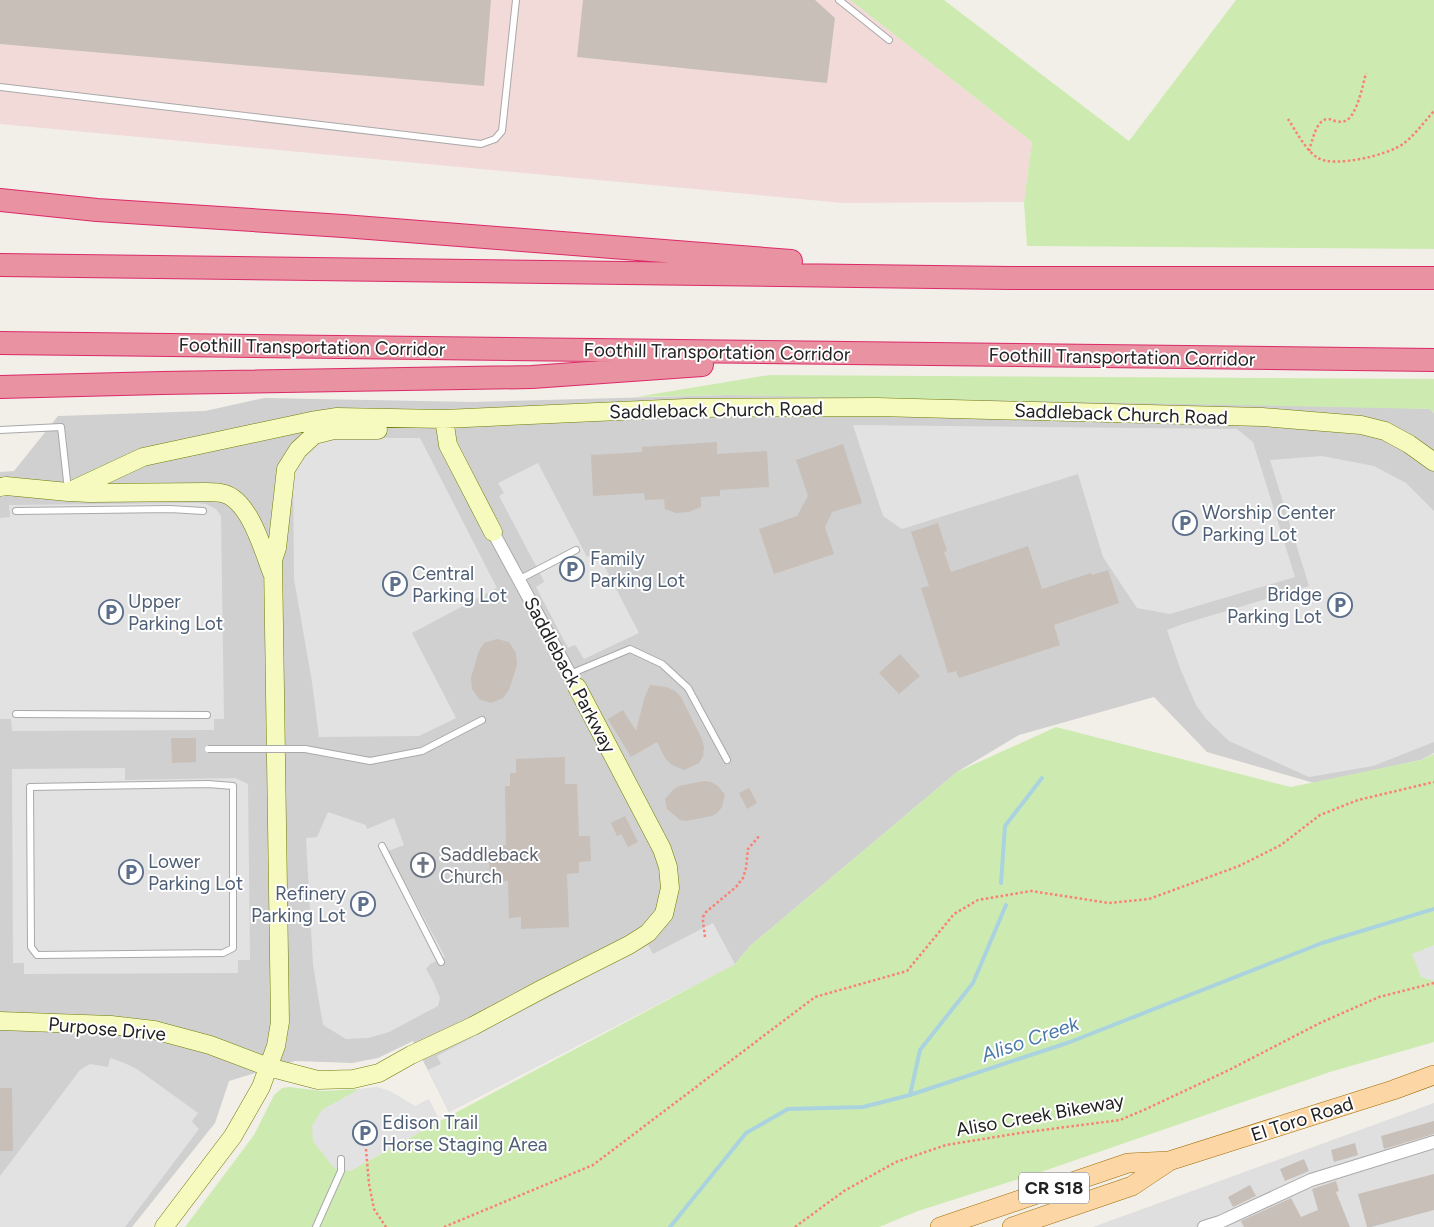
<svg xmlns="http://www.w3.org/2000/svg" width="1434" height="1227" viewBox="0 0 1434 1227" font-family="Figtree,sans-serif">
<rect width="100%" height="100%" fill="#f2efe9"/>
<path fill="#e0dfdf" d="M1434,1103V1227H1093Z"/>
<path fill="#f2dad9" d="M0,0H850L1032,142L1024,202L843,203L0,124Z"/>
<path fill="#d0d0d0" d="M728,395L1302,404L1430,409L1434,413V753L1421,760L1314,783L1207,752L1154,697L1019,735L957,772L750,946L735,964L449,1112L413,1041L378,1058L352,1063L295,1061L229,1081L215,1123L132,1227H0V472L14,471L58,416L205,411L264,398L473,402Z"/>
<path fill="#cdebb0" d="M850,0H944L1129,141L1236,0H1434V249L1027,246L1024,202L1032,142Z
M769,375L1434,379V413L1430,409L728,395L636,397Z
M1056,727L1291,787L1421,760L1434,754V1042L1330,1072L1044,1171L918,1211L879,1227H185L254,1135L274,1095L282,1088L289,1087L322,1091L360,1089L322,1110L350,1171L440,1121L735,964L750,946L957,772Z"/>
<path fill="#e2e2e2" d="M853,425L1237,429L1253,442L1295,577L1170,614L1137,608L1103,557L1078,474L902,529L883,516Z
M332,438H420L497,588L412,633L456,718L419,736L319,737L312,682L294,579L293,476L298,460L306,450L320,442Z
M1322,456L1374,466L1406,483L1434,511V742L1373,766L1309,777L1229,741L1207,720L1196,705L1180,668L1167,630L1183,624L1309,586L1270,460Z
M538,463L587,557L597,552L639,633L584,659L576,646L574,645L568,648L536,587L544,582V581L499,496L504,493L498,483Z
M196,503L206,504L216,509L221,516L224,719H214V730L12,731L11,719H0V518L10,517L9,505Z
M125,768V780L235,778L248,784L250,960H238V973L24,974V963H13L12,769Z
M328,812L366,825L367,829L394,818L404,845L388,851L445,957L430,964L426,969L433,981L440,998L438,1006L389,1032L368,1038L346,1039L323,1025L313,965L306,838L317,837Z
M713,923L735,964L449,1112L428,1070L441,1064L437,1056L648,945L653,954Z
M1434,945V981L1421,977L1412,954Z
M110,1058L122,1062L137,1069L198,1113L192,1121L193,1123L199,1129L125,1227H0V1176L80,1070L90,1064L108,1067Z
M377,1087L390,1091L415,1106L429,1099L440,1121L350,1171L334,1168L313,1141L312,1126L322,1110L360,1089Z"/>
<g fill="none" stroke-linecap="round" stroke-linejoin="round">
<path stroke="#aad3df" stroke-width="4" d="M1001,883L1005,826L1042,778
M910,1095L920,1050L973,983L1006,905
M670,1227L746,1133L788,1109L863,1107L910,1095L1070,1042L1322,943L1434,909"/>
</g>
<path fill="#c7bfb8" d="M0,0H491L484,86L0,44Z
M583,0H815L835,18L827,83L577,57Z
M717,442V454L767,451L769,487L720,490V496L701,497V507L689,512L676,513L665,509L664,499L645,500L644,493L593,496L591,455L642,452V447Z
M843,444L862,503L832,512L825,527L834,554L774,574L759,529L797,516L808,496L796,460Z
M938,523L947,551L944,552L951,572L1028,546L1042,589L1091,573L1092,575L1108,570L1119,603L1054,625L1060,645L959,678L956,671L948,673L921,588L929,586L911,532Z
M497,639L509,642L516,653L517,665L509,690L503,698L491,703L479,699L472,689L471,677L479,651L484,643Z
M900,654L920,676L899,694L879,673Z
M650,685L666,687L675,691L681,697L702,739L704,747L703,756L699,763L684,770L672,765L665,758L657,742L631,757L608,719L623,710L636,731L644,699Z
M171,738H196V762L172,763Z
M565,757V784H577L579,836H590L591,861L579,862V873L567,874L569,927L521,929V917L509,918L508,881L490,882L489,857H499V845H506L505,786H510V773H516V759Z
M704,781L711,782L718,786L725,795L722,807L717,813L712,816L686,821L680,820L667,809L665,799L674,789L679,786Z
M749,788L757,803L747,809L739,793Z
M625,816L638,842L628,847L621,834L617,836L611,823Z
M0,1088H12L13,1151H0Z
M1434,1121V1134L1384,1149L1381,1136Z
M1355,1143L1358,1155L1334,1162L1331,1150Z
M1304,1159L1309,1171L1285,1181L1280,1169Z
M1434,1174V1210L1371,1227H1367L1358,1194Z
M1336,1181L1339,1191L1336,1192L1350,1227H1244L1241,1221L1291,1198L1301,1217L1318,1210L1312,1189Z
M1250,1185L1256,1196L1233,1207L1228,1197Z"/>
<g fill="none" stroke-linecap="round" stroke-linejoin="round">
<defs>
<path id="lane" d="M839,0L889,40
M0,87L481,144L495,139L502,131L516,0
M0,430L61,427L68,490
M16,511L170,509L203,511
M518,580L576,550
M570,674L630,649L662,664L688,688L727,760
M16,714L207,715
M305,749L370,761L422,751L482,720
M208,784L233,786V948L223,953L37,955L31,947L30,787Z
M382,846L441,962
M316,1227L341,1171V1159"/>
<path id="street" d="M493,532L577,687
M1204,1227L1220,1222L1311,1180L1434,1142"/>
<path id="secondary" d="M444,419L448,445L493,532
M0,487L6,486L68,492L143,457L311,421L337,417L444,419L686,408L877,407L1262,417L1361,425L1385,431L1409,444L1434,462
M71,492L89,493L206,492C212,492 219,492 225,494C250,502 263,550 272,573
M0,1021L111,1025L154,1030L210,1045L268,1067L318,1080L353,1079L379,1073L411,1055L473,1026L544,988L629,945L648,933L664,914L670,888L668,867L662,849L577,687
M164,1227L233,1136L261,1087L276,1046L280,1022L273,560L277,548L286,469L298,450L314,435L334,430H378"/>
<path id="primary" d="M940,1227L1128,1163L1169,1161L1393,1090L1434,1075
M1012,1227L1132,1186L1168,1162"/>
<path id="highway" d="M0,200L97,210L343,226L791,261
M0,265L1011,278H1434
M0,343L1434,360
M0,387L162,383L532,377L702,365"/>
</defs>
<use href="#lane" stroke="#a9a9a9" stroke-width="8"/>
<use href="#street" stroke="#a9a9a9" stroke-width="14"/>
<use href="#secondary" stroke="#707d05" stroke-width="19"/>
<use href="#primary" stroke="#a06b00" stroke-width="20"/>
<use href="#highway" stroke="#dc2a67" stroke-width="24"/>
<path stroke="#fa8072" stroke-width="2.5" stroke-dasharray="2.5 2.5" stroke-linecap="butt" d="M1288,119C1296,131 1306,151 1318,158C1334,168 1388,155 1403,144C1415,135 1424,122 1434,111
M1309,151C1312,142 1316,119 1328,119C1331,119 1333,121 1336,121C1340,122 1344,122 1347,120C1357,114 1363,85 1366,73
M705,937L703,922V917L706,912L736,887L743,878L746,868L748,849L760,835
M366,1149L369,1184L374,1209L386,1227
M444,1227L593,1165L815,997L907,971L954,914L978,900L1031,891L1109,903L1149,899L1239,866L1281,845L1320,815L1358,800L1434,782
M795,1227L844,1191L896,1162L946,1145L1020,1133L1120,1120L1146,1109L1229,1070L1320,1023L1379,997L1434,983"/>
<use href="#lane" stroke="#fff" stroke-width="6"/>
<use href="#street" stroke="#fff" stroke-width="12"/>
<use href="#secondary" stroke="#f7fabf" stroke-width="18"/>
<use href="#primary" stroke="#fcd6a4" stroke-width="19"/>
<use href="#highway" stroke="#e892a2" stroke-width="22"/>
<defs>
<path id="lane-bridge" d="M208,749H305"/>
</defs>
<use href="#lane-bridge" stroke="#a9a9a9" stroke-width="8" stroke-linecap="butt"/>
<use href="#lane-bridge" stroke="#fff" stroke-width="6"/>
</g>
<defs>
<symbol id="parking-ring" viewBox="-11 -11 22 22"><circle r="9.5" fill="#fff" stroke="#5c6f8a" stroke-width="1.5"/><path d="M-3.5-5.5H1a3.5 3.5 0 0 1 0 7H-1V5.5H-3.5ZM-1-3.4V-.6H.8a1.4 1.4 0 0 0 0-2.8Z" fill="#5c6f8a"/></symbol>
<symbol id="church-ring" viewBox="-11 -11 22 22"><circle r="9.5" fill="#fff" stroke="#6b7280" stroke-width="1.5"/><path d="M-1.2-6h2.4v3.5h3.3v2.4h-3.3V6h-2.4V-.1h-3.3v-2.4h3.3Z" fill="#6b7280"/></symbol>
</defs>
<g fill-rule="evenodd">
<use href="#parking-ring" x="1171" y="509" width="28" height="28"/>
<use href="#parking-ring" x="558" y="555" width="28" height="28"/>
<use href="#parking-ring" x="381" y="570" width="28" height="28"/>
<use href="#parking-ring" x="1326" y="591" width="28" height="28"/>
<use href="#parking-ring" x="97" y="598" width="28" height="28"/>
<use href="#church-ring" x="409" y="851" width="28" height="28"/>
<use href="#parking-ring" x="117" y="858" width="28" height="28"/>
<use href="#parking-ring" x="349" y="890" width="28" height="28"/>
<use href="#parking-ring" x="351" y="1119" width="28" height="28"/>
</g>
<g text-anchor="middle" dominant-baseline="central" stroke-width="4" stroke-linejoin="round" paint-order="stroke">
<rect fill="#fff" stroke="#646464" stroke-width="1" x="1019" y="1172.5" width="70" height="31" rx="4"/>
<g font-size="18" font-weight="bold" fill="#222">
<text x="1054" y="1188">CR S18</text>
</g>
<g font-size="19" fill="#222" stroke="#fff">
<text transform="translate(312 347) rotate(1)">Foothill Transportation Corridor</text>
<text transform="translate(717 352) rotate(1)">Foothill Transportation Corridor</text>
<text transform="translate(1122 357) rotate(1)">Foothill Transportation Corridor</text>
<text transform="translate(716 410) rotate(-1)">Saddleback Church Road</text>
<text transform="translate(1121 414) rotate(2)">Saddleback Church Road</text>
<text transform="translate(570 675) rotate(62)">Saddleback Parkway</text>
<text transform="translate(107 1029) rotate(5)">Purpose Drive</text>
<text transform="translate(1040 1115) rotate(-10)">Aliso Creek Bikeway</text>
<text transform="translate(1302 1119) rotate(-18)">El Toro Road</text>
</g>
<g font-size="19" fill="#4e5e75" stroke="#fff" text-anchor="start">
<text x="1202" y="512">Worship Center<tspan x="1202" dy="22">Parking Lot</tspan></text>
<text x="590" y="558">Family<tspan x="590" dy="22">Parking Lot</tspan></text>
<text x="412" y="573">Central<tspan x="412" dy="22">Parking Lot</tspan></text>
<text x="1322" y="594" text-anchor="end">Bridge<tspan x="1322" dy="22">Parking Lot</tspan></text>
<text x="128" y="601">Upper<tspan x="128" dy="22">Parking Lot</tspan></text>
<text x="148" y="861">Lower<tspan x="148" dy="22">Parking Lot</tspan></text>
<text x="346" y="893" text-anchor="end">Refinery<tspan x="346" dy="22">Parking Lot</tspan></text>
<text x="382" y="1122">Edison Trail<tspan x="382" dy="22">Horse Staging Area</tspan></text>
</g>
<g font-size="19" fill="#5b616d" stroke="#fff" text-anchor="start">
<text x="440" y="854">Saddleback<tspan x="440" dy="22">Church</tspan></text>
</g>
<g font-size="20" font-style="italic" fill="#4a7aab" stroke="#fff">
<text transform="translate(1030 1039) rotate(-19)">Aliso Creek</text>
</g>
</g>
</svg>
